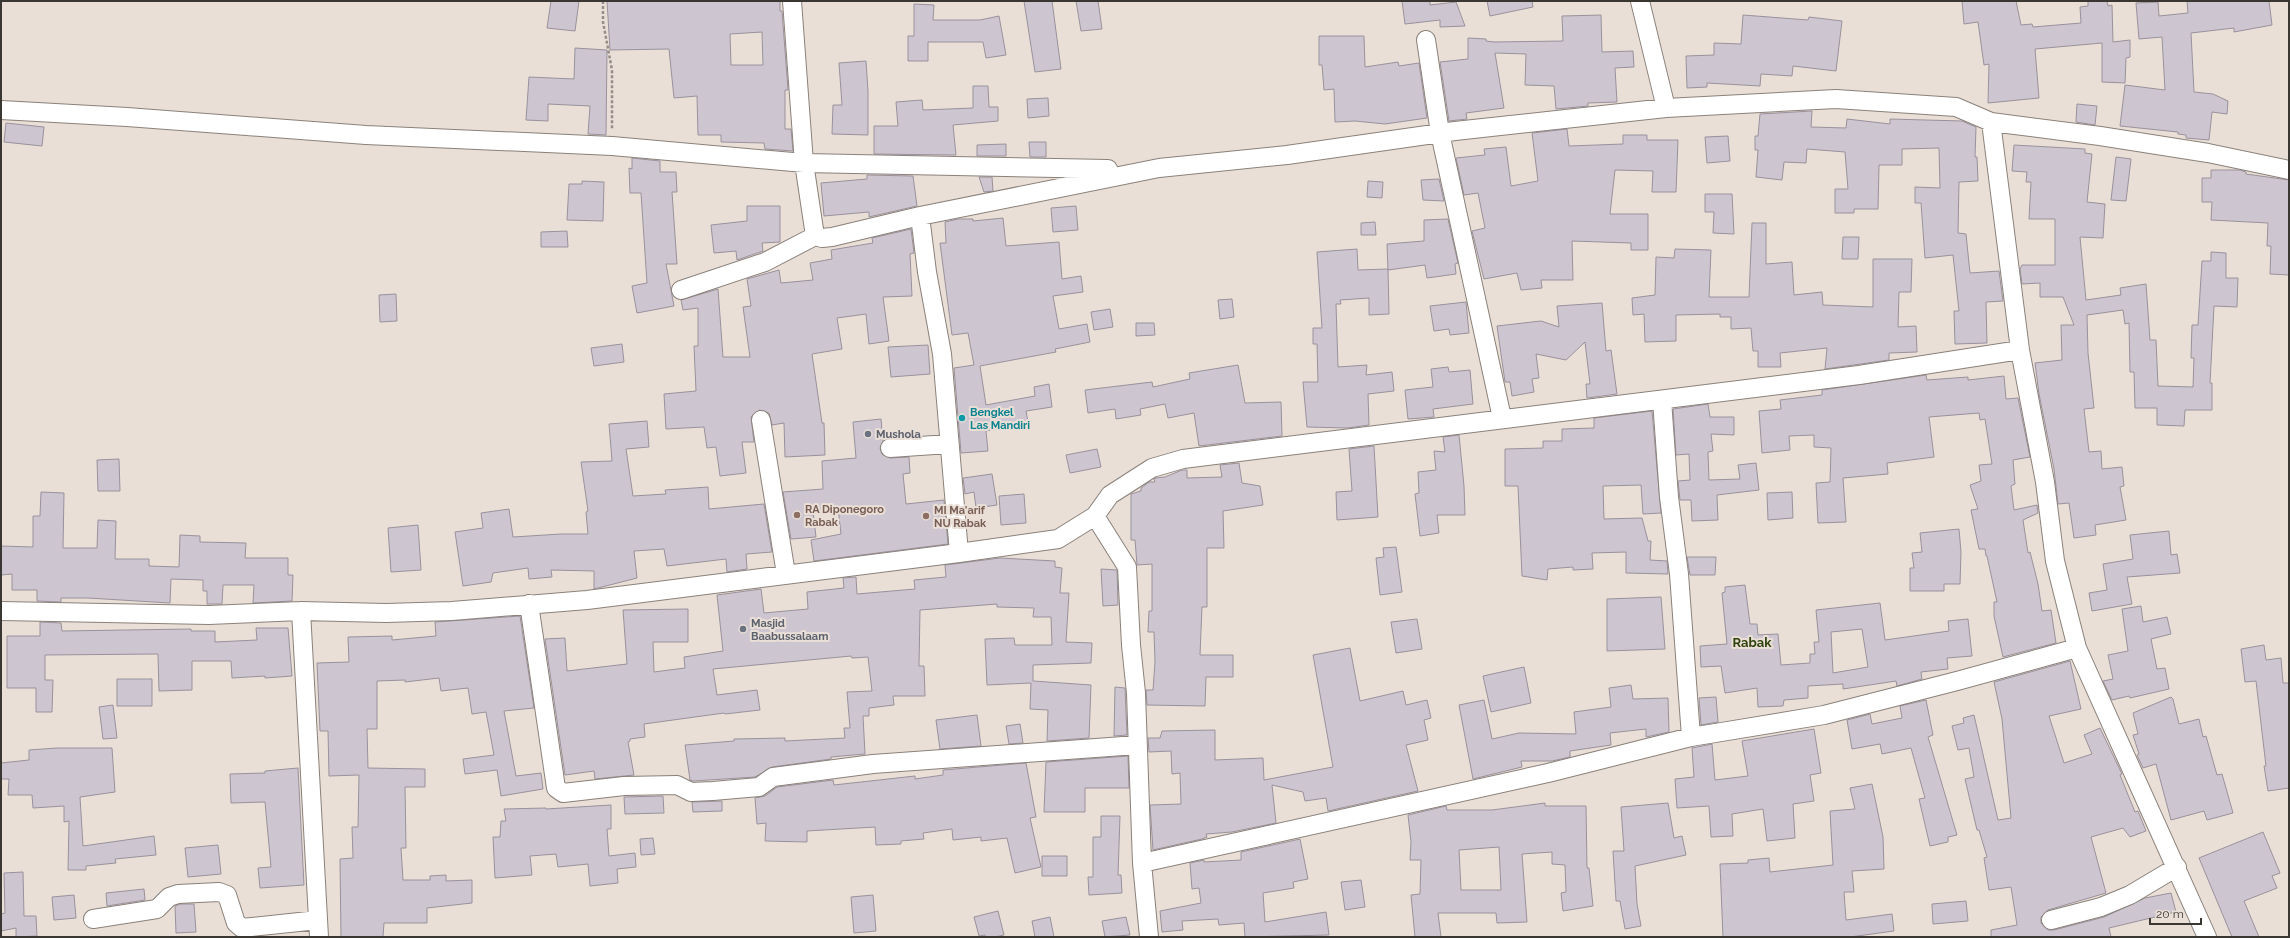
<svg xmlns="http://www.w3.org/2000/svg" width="2290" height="938" viewBox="0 0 2290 938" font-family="Raleway,sans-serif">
<rect width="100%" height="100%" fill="#eadfd7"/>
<path fill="#cdc5cf" stroke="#99929c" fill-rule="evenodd" d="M551,1H579L575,31L547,28Z
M607,1H780V11H782L788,90H785V129H791L793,151L765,149L764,143L721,142V135H698L697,96L674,98L669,49L610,50ZM762,32L763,65H731L730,34Z
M1024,1H1052L1061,69L1035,72Z
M1076,1H1098L1102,29L1081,31Z
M1402,1H1430V5L1456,2L1465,26L1440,27V20L1405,24Z
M1487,1H1532L1533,7L1490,16Z
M1962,1H2016L2021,25L2032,24L2033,27L2081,23L2080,7L2088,6V1H2107L2108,6L2112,5L2113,42L2130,40V57L2126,58L2125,83L2102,82V43L2035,49L2039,98L1988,103L1989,64L1984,65L1978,22L1964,24Z
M2187,1H2269L2272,25L2234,32V28L2191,33L2194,92L2213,94L2228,101L2227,114L2212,112L2209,140L2186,138V135L2178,134V132L2120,126L2125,85L2165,90L2162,37L2139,39L2136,3L2158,2L2159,16L2188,13Z
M914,4L934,5L933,20H980L999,16L1006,55L986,58L983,42H928V61H908V36H914Z
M1601,15L1602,52L1633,51L1634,67L1615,68L1617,102L1588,103V106L1556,109L1554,86L1525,85L1526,54L1495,53L1504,108L1466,113L1467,119L1449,121L1440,62L1468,59V38L1486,39V41L1494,42L1563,41L1562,16Z
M1743,15L1808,20L1809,17L1842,21L1836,71L1793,66L1792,76L1761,74L1760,86L1707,83V87L1687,88L1686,56L1714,55V43L1741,44Z
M1319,36H1364L1365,67L1398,62L1399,66L1419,63L1427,118L1385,124L1355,121L1335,122L1334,89L1324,90L1322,65H1319Z
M575,48L607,50L606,135L588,134L590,106L548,104V121L526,120L529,77L574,79Z
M866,61L868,91V135L832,134L833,105H842L839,63Z
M973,86H988L989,107H998V121L953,125L956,155L874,154V126H898L896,102L922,100L923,110L973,108Z
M1048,98L1049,116L1028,118L1027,99Z
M2077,104L2097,106L2095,125L2076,122Z
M1812,111L1811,127L1846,128L1847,119L1890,124V119L1962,121L1976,127L1975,157H1977L1978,181L1959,182L1958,233L1966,234L1970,273L1999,271L2003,301L1986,302L1987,343L1955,344L1954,311H1959L1953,255L1925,258L1921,203H1915V187L1940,188L1939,148L1902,149V165H1879L1878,209H1854V213H1835V189H1848L1845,152L1807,149L1806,163L1784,162L1782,180L1756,177L1758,150H1755V136H1758L1760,114Z
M6,123L44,127L42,146L4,142Z
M1567,129L1569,146L1623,144V135H1647V140H1678L1676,192H1652L1653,171L1615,170L1610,214H1648V250H1631V243L1572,241L1573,280H1541L1542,288L1521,290L1517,273L1484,279L1472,231L1485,228L1478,193L1464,195L1456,158L1485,155L1484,149L1506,147L1511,186L1538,181L1532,133Z
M1728,136L1730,161L1707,163L1705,137Z
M1029,142H1046V157H1030Z
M1006,144V156H977V145Z
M2014,145L2085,149V153L2092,154L2087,202L2105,204L2103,238L2080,237L2086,300L2121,295L2120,288L2146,284L2150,340H2156L2158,386L2193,387L2194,358H2191L2192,325H2198L2202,261H2211V252L2226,253V278H2238L2237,307L2214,306L2210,383H2212V410H2185L2184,426L2157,425V408H2135L2134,372H2130L2129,323L2125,324L2123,310L2087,315L2088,353L2094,408L2084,409L2089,452L2101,451L2102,469L2122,467L2124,486L2120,487L2126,520L2095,525L2096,535L2074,538L2069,503L2058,504L2054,469L2039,394L2035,363L2062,360L2061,325H2074L2063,297H2040V283L2022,284L2020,269L2022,265H2055V219H2029L2031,182H2026L2027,172L2012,171Z
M2116,157L2131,159L2126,201L2111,200Z
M632,158L660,161V172H676L677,192H672L677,264H666L674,306L637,313L632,286L647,283L641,193H630L629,168L632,169Z
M2211,170H2240L2246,172V174L2289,180V275L2270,274L2271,246H2267L2268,223L2211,220L2212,202H2202V178H2211Z
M867,175L913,176L917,206L869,217V212L824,216L821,183L867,179Z
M979,177H992L993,191L984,192Z
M1439,179L1444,201L1423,200L1421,180Z
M582,181L604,182L603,221L567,220L569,184H582Z
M1368,181L1383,182L1382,198L1367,197Z
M1705,194H1732L1734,234L1713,233L1714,212H1705Z
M747,206H780V242L762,243L763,251L737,260L736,251L714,253L711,225L747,221Z
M1076,206L1078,230L1053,232L1051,208Z
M1003,218L1006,246L1059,242L1062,279L1081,276L1083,292L1053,296L1059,329L1087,324L1090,342L1055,349L1056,352L980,366L986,405L1035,396L1034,387L1049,384L1052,407L1026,411L1028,422L986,431L988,451L961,453L954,368L974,365L968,333L952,335L940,243H946L945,222L958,219H973V221Z
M1448,219L1458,263L1455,264L1456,274L1427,278L1425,265L1388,270L1387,244L1424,241V220Z
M1375,222L1376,235H1361V223Z
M1752,223H1766V264L1792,262L1794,295L1822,292L1823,305L1873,307V259H1912L1911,292H1899L1898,327L1916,326L1917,352L1889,353V360L1825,369L1827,348L1780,353L1781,367H1758V351H1753L1751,328L1731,329V317H1720V314L1676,315V341L1645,342L1644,314L1633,315L1632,298L1655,295L1656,257L1674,258L1675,249L1711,250L1709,297H1749Z
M911,229L914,253L910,254L912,296L883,297L889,341L869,344L866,314L837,318L842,349L812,354L822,423H824L825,455L785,457L784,423L772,425L769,413L759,410L751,417L754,442H742L746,473L720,476L716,447L707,448L704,427L666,429L664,394L696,391L694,346H698V308L683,310L681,300L718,289L723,357H750L743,307L751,306L747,279L779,270L781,283L813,280L810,263L832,259L831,250L873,243L872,238Z
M567,231L568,247H541V232Z
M1843,237H1859L1858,259H1842Z
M1357,249L1358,270L1388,269L1389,314L1369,315V298L1340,300L1341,304H1336L1338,367L1367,365L1366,375L1392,372L1394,391L1368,394L1369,425L1348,428L1307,427L1303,382H1318L1317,344H1313V328H1322L1317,252Z
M396,294L397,321L380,322L379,295Z
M1232,299L1234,317L1220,319L1218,300Z
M1466,302L1469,333L1450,335L1449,329L1434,331L1430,306Z
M1602,303L1606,351L1611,350L1617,394L1587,398L1586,384H1590L1585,342L1566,360L1536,354L1539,378L1532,379L1534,392L1512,396L1510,382H1505L1497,326L1541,321L1559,327L1557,306Z
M1110,309L1113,327L1094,330L1091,312Z
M1136,323H1154L1155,335L1136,336Z
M622,344L624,362L594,366L591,348Z
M928,345L930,374L891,377L888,347Z
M1238,365L1245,403L1281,402L1282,436L1199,446L1194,413L1168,418L1165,404L1140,409L1141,415L1116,419L1115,409L1088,413L1085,390L1152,382L1153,387L1190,379L1189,373Z
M1448,367L1449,372L1470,370L1473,404L1433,409L1434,417L1408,419L1405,390L1433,387L1431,369Z
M1926,375L1927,380L1968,377V380L2004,376L2006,399L2018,398L2030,457L2013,460L2015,484L2011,486L2014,510L2037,505L2038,513L2023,520L2028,553L2030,552L2038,584L2042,611L2051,610L2056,643L2003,657L1994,616V602H1997L1987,556H1986L1985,549H1979L1971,510L1978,509L1970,485L1981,481L1979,465L1992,464L1985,419L1980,420L1979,413L1929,417L1934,457L1887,463L1888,474L1843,478L1846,522L1818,523L1816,483L1830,482L1831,448L1814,447V435L1789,436L1790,450L1762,453L1759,411L1781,409L1780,400L1822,395V390Z
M1708,404L1710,417H1734V435L1711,434L1713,451L1708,452L1709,480L1740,479L1738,465L1756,463L1759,490L1717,495L1718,520L1692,521L1691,500H1680L1678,481L1690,480L1689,454L1676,455L1673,409Z
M1652,411L1661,513L1643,514L1641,485L1603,486L1604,519L1642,518L1648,541H1651L1650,560L1667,561L1668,574L1626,573V552L1592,553L1593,569L1573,570V567L1548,569L1547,580L1522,576L1518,486H1505V449L1543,448V441H1562V429L1594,428V418Z
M881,419L883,441L880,448L882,454L890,458L909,457L910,473L903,474L906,504L944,500L948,544L814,561L811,540L841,534L838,508L813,511L816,537L791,539L783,492L823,489L822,461L856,458L853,422Z
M647,421L649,447L626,449L633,496L666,494L665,490L708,487L709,509L764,504L772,552L746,554L747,569L727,572L726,559L667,566L664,549L634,551L637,578L594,589V571L551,570L552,577L529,579L528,568L493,573L491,582L463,586L455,532L483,528L481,513L509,509L513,537L561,534H588L586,512L588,511L581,462L612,461L609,424Z
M1459,435L1464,486L1465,515H1437L1439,533L1420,536L1415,494L1419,493L1418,472L1436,470L1434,451L1445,452L1443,437Z
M1374,446L1378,517L1337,520L1336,492L1352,491L1349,449Z
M1097,449L1101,467L1070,473L1066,455Z
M119,459L120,491H98L97,460Z
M1239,463L1242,483L1260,486L1263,505L1223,511L1224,548H1207V607H1202L1200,655H1233V677H1206L1205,706L1147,705L1146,690H1153L1155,662L1154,632H1148L1149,611H1152V564L1137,565L1135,540H1131V494L1141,491V488L1149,482H1155L1154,479L1156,478L1165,477L1182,470H1187V478L1222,477L1220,465Z
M992,474L997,505L976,508L974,492L965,494L963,478Z
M41,492L64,493L63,548H97L98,520L116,521L115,559H149V566L179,567L180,535L200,536V542L246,543L245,558H288V575H293L292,601L253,603L254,585H223L222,604H207V591H203V580L171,579L170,603L88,598H61V602L37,601V590H12V574L1,575V546L33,547V516H40Z
M1792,492L1793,518L1768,520L1767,493Z
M1024,494L1026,523L1001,525L999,496Z
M418,525L421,570L391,572L388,528Z
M1959,529L1961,552L1960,584H1944V591H1910V568H1914L1912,553L1922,552L1920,533Z
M2169,531L2171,555L2177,554L2180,573L2127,577L2132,604L2092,611L2089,593L2107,590L2103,564L2133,559L2130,535Z
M1396,547L1402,592L1380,595L1376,558L1384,557L1383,548Z
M1687,557H1716L1715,575H1690Z
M1000,558L1055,561V567L1062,568L1060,593H1069L1066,642L1092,643L1091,663L1033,665V681L1091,685L1089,738L1047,741L1048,710L1030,709L1031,683L987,685L985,639L1014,638L1015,645H1052L1051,617H1033L1034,608L997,607V604L920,610L919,666H924L925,696H893L894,705L869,708V716H863L865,754L831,757V759L772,767L755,777L693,781L690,780L685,745L734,741V739L785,738V741L845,738L844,728H850L847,692L872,691L868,657L852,658L851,656L713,669L717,695L757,690L760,710L725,714L724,713L644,724L645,737L630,739V741L628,742L634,775L595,779L594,771L565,775L545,639L565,638L567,671L627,664L623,610L688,609V642H653L654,672L685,668L684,657L723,651L717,595L761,589L764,613L808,609L807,592L844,588L843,578L856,577L857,594L915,589L914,580L946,577L945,565Z
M1101,569L1117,570L1118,605L1103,606Z
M1745,585L1750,624H1757L1758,635L1778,634L1781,665L1810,663V654H1815L1814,642H1819L1816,610L1880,603L1885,640L1949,631L1948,621L1968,619L1972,656L1947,658L1948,669L1921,672L1922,679L1897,686L1896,681L1843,689V684L1808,686V698L1784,700L1783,706L1758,707L1757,688L1725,693L1721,666L1701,667L1700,646L1727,644L1722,593L1725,592V587ZM1862,629L1868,667L1833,673L1831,632Z
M1661,597L1665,649L1607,651V599Z
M2141,606L2143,622L2167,617L2171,634L2151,639L2157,669L2165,668L2169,689L2130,698L2129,696L2112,700L2103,681L2113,679L2108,655L2128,651L2122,609Z
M520,616L534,708L504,711L516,776L541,773L543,789L501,796L497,770L465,774L463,759L494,755L486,712L472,714L468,688L441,691L439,678L405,682V680L377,681V729H367L368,768L425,769V787H405L406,848H401L403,880H430V876L446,875V881L472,880V903L427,908V923H384L383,937H341L340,859L353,858L352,827H358L359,775L329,776L328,731H320L317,663L349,662L348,637L392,636V640L436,636L435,622Z
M1417,619L1422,649L1396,653L1391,622Z
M40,622L61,623L62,631L191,629V631H215V642L257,640L256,628H288L292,676L265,678V676L232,678L231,661H192V690L159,691L158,654L45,655V680H53L52,712H36V688H7V636H40Z
M2264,645L2266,660L2281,658L2283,683H2289V788L2268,791L2264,766H2266L2256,681L2245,682L2241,649Z
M1350,648L1360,701L1403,691L1406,705L1427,700L1431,718L1424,720L1428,740L1406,745L1418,791L1328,811L1326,798L1305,801L1303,792L1272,785L1276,823L1232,832L1206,834L1207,837L1202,839L1153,850L1150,805L1181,804L1180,773L1172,774L1171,751L1149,752L1148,738H1160L1162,731L1215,730V760L1263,758L1264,780L1333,767L1313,655Z
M2070,661L2081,709L2049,716L2064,763L2092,754L2084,735L2100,728L2122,774L2120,775L2135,812L2138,811L2146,831L2130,837L2123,828L2091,837L2106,893L2048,910L2041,917V923L2048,930H2054L2104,917L2145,898L2171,893L2176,912L2109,928L2111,937H1991V930L2017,925L2011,887L1989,890L1984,858L1987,857L1979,830H1977L1965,779L1974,777L1969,748L1958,750L1952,726L1964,723L1963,718L1974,715L1998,820L2011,818L2002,719L1994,682Z
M1524,667L1531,703L1491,712L1483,676Z
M117,679H152V706H117Z
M1631,685L1633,699L1668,698L1669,732L1646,737V729L1610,733L1611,745L1570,751V757L1552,761H1521L1522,767L1473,779L1459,705L1484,700L1492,739L1519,733L1576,734L1574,712L1611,707L1609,688Z
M1115,687L1125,688L1127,735L1114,736Z
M1716,697L1718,722L1701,725L1699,698Z
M2171,697L2173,699L2179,724L2199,719L2203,737L2206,736L2217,775L2222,774L2233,813L2207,820L2204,811L2171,820L2156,764L2143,768L2137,755L2139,754L2133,735L2138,734L2133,713Z
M1926,700L1933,735L1928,737L1957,835L1948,837V842L1930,846L1919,799L1925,798L1911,748L1882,754L1880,744L1852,749L1847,720L1870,714L1872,724L1902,718L1900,706Z
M113,705L117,738L103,739L99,707Z
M977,715L981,746L940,749L936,720Z
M1020,724L1023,743L1009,744L1006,726Z
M1814,729L1821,773L1810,775L1814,801L1793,804L1795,838L1767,841L1763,809L1732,814L1733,836L1711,837L1709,806L1677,808L1675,779L1694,777L1692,748L1712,744L1715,780L1748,776L1742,741Z
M57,748H112L115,792L80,797L83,846L154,836L156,855L115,859L116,863L86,866V870H68L69,821L64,822V806L33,808L32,795H8L9,779H1V763L29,760V750Z
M1128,756L1129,788H1085V812H1044L1046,762Z
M1026,763L1036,817L1030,818L1041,867L1015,873L1007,838L981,841V837L953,840L952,829L923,833L924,839L901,841V844L876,845L875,827L807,831V842L765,841L766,823L757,824L755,798L765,796L777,787L833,780L834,785L915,776V779L943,775V770Z
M298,768L304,885L260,888L258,868L271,867L265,802L231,803L230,774L265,773V771Z
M1872,784L1883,837L1884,869L1852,871L1854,892H1844L1846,920L1892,914L1894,931L1850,937H1723L1720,864L1748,863V860L1769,858L1770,872L1833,865L1830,811L1855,809L1850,788Z
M663,796L664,813L625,814L624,797Z
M722,801V811L693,812L692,802Z
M1545,803V806H1586L1587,868H1589L1593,906L1563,911L1561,893L1566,892L1565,865L1552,864V852L1522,854L1527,922L1497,923L1496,913H1438L1441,937H1415L1411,895L1420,894L1421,860H1410L1411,842L1408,815L1446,806L1447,810H1492ZM1499,847L1501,890H1461L1459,850Z
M1668,803L1674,838L1682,836L1686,855L1635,866L1637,904L1641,926L1625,929L1620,901H1616L1613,851H1624L1621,807Z
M611,805V829H607L609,856L635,853L636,867L617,869L618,883L590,886L588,864L558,867L556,854L530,856L532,875L495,878L493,837H500L501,821H506L504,809L546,808V809Z
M1101,816H1120L1118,875H1121L1122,893L1089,895L1088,877H1093V837H1101Z
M2263,832L2280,873L2272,876L2277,888L2244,901L2259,937H2232L2199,858Z
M653,838L655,854L641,855L640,839Z
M1300,839L1308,879L1293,882L1294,888L1263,893L1265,922L1326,912L1329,935L1245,937L1244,923L1219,925L1218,919L1182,921L1183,930L1162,932L1160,911L1201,903L1199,888L1192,889L1190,863L1204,860V862L1241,860V852Z
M218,845L221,874L188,877L185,848Z
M1042,856H1067V876H1042Z
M23,872L24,916H36L37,936L16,937V928L1,931V914L5,913L4,873Z
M1361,880L1365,907L1345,910L1341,882Z
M144,889L145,900L107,906L106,893Z
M74,895L76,918L54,920L52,897Z
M873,895L876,931L854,933L851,897Z
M1966,901L1968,921L1933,924L1932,904Z
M180,904H194L196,932L176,933L175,906Z
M998,911L1004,935L995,937H985V935L979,936L974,917Z
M1050,917L1054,937H1035L1032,921Z
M1126,917L1130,935L1105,937L1102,921Z"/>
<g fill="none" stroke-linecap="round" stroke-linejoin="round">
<defs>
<path id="minor" d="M792,1L804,163L815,236L822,238L832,237L920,216
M1640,1L1666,108
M1426,40L1440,133L1502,418
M1,110L127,117L366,135L612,146L804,163L1108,169
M1991,122L2020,350L2045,482L2055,561L2077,648L2207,937
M681,290L765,262L815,236
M1662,400L1669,497L1679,574L1691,737
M761,420L786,574
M890,448L949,444
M1095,516L1127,567L1131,645L1136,693L1142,863L1149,937
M959,553L1058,539L1095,516L1110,495L1152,468L1183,459L1859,375L2020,350
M529,604L556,788L563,793L624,786L677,785L691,792L713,791L759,787L773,777L873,764L1137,745
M1,611L209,615L301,611L386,613L452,611L587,600L959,553L942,354L927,272L920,216L1159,168L1287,155L1455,131L1666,108L1836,99L1956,107L1991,122L2100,136L2208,153L2289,170
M301,611L319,937
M1142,863L1548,773L1691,737L1824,715L1957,681L2077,648
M93,919L157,909L169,897L178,894L219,892L227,895L236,923L242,928L318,920
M2051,920L2101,907L2130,895L2177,867"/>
</defs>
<use href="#minor" stroke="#8a817a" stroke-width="20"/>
<path stroke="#958d87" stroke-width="2.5" stroke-dasharray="3 2" stroke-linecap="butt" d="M603,1V22L612,70V130"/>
<use href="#minor" stroke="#fff" stroke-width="18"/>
</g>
<circle fill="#0f9aa8" stroke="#eadfd7" stroke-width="1.5" cx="962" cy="418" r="4"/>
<g fill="#6b7280" stroke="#eadfd7" stroke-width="1.5">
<circle cx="868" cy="434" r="4"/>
<circle cx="743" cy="629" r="4"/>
</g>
<g fill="#8d6e63" stroke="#eadfd7" stroke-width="1.5">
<circle cx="797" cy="515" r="4"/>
<circle cx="926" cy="516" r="4"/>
</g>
<g text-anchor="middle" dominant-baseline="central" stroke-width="4" stroke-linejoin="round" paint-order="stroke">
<g font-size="11" font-weight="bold" fill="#0d838f" stroke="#eadfd7" text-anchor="start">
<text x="970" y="412">Bengkel<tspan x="970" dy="13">Las Mandiri</tspan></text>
</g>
<g font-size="11" font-weight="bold" fill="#5b616d" stroke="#eadfd7" text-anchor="start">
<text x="876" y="434">Mushola</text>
<text x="751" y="623">Masjid<tspan x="751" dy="13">Baabussalaam</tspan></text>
</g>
<g font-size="11" font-weight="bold" fill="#785e54" stroke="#eadfd7" text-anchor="start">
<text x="805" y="509">RA Diponegoro<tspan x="805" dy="13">Rabak</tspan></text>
<text x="934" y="510">MI Ma'arif<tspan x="934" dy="13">NU Rabak</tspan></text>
</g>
<g font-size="13" font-weight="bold" fill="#2e410c" stroke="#eadfd7">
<text x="1752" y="642">Rabak</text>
</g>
</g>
<rect width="2290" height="938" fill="none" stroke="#3a3632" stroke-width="4"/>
<path d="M2150 918v6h51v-6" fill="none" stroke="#3a3632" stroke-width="2"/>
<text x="2156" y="918" font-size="12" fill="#3a3632" stroke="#eadfd7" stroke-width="3" paint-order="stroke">20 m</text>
</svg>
